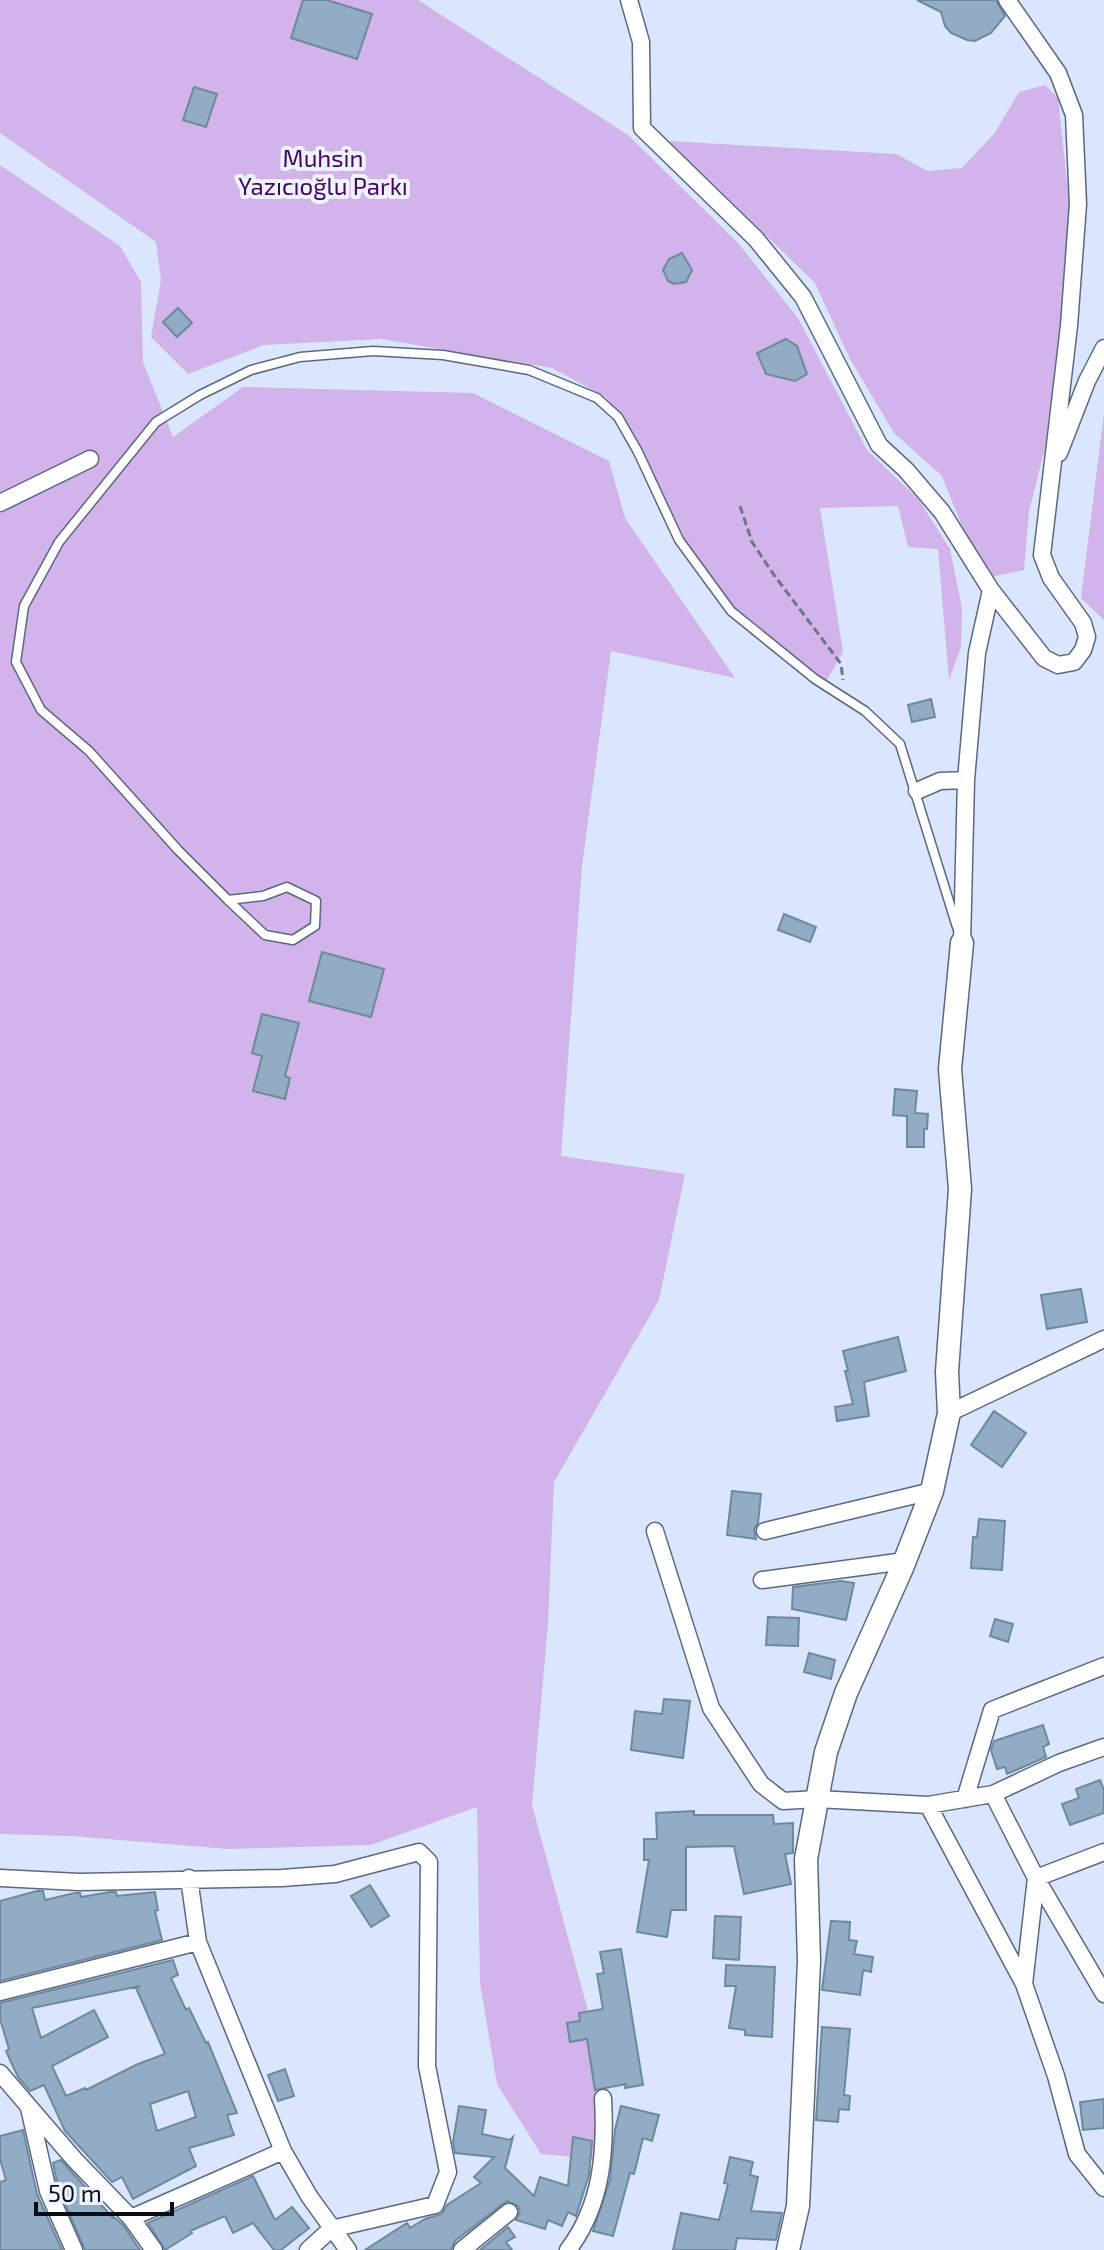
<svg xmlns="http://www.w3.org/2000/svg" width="1104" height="2250" viewBox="0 0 1104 2250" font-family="'Exo 2',sans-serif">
<rect width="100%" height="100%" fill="#dae6fe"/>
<path fill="#d2b3ea" d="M0,0H418L628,135L738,243L798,318L867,450L919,500L950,549L962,608L961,647L949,680L938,549L908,547L898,506L820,508L843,652L823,687L750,634L661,514L634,438L606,397L552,368L381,339L264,345L188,374L151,337L161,280L156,242L0,133Z
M1045,85L1058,98L1069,200L1064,295L1045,448L1029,511L1024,570L983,579L942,476L894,433L850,359L815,283L669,141L896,154L928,171L962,168L994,134L1019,92Z
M0,165L120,246L141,282L143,362L173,437L243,387L473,393L609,461L625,518L735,678L611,651L582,866L561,1156L685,1174L659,1300L554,1482L548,1624L532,1805L587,2007L604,2160L541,2154L497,2084L480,1983L477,1807L371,1845L228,1849L71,1836L0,1834Z
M1104,413V620L1081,598Z"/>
<path fill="#92adc3" stroke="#6e899d" stroke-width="2" fill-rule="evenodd" d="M303,0H327L372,14L357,59L291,38Z
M917,0H996L1005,16L991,33L975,41L967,40L951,33L945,26L941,12Z
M194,87L217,94L206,127L183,120Z
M682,253L692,270L686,282L674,284L668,281L663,270L669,259Z
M178,308L192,323L177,337L163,322Z
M786,339L797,346L807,374L795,381L766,374L757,353Z
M931,699L935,717L912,722L908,705Z
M784,914L816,927L810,942L778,930Z
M322,952L384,969L371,1017L309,1001Z
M262,1014L299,1023L285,1076L290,1078L285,1099L253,1091L262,1056L252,1053Z
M895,1089L917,1091L915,1113L928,1114L927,1129H924V1147H907V1116L893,1115Z
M1081,1289L1087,1322L1047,1329L1041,1295Z
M898,1337L906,1371L864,1382L869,1416L837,1421L835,1407L853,1404L845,1371H848L843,1351Z
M994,1411L1026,1433L1002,1467L971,1445Z
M732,1491L761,1494L758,1523L754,1529L756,1539L727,1535Z
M979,1519L1005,1521L1002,1570L971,1568L973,1537H977Z
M841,1581L854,1583L846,1620L792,1609L793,1587Z
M768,1617L799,1618L798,1646L766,1645Z
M995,1619L1013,1624L1008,1642L990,1636Z
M809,1653L835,1660L831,1679L804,1672Z
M664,1699L690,1701L683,1758L631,1750L635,1711L662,1714Z
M1043,1725L1049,1744L1043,1747L1046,1757L1007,1774L1005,1767L997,1769L991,1750L994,1741Z
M1100,1780L1104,1790V1813L1070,1825L1062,1804L1079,1798L1076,1789Z
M694,1811V1815H773L774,1824L793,1823V1853L785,1854L791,1884L744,1894L734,1846L686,1847V1910H671L667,1937L637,1932L649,1860H644V1839H657L656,1813Z
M370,1885L389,1916L371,1927L351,1896Z
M37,1891H43L45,1900L75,1893H80L81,1897L110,1892H116L117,1896L155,1892L158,1910L155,1911L162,1940L0,1981V1901Z
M715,1916L741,1917L739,1960L713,1958Z
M831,1921L850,1922L849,1940L857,1941L854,1954L873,1957L871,1972L863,1970L860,1995L822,1990Z
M621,1949L643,2085L625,2088L626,2084L595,2090L587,2039L570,2042L567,2023L580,2021L579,2013L603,2009L597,1974L604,1973L600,1952Z
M173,1960L178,1975L171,1978L186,2010L189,2008L206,2043L208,2042L237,2113L227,2115L234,2135L189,2148L196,2166L133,2199L122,2177L112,2182L65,2131L44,2085L30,2091L18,2077L6,2051L9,2049L0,2019V2003ZM140,1986L136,1988L165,2054L138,2064L86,2090L85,2088L66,2096L52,2066L108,2037L94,2010L41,2038L32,2008ZM188,2091L196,2117L157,2131L150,2104Z
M726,1965L775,1967L772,2037L745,2035V2030L729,2028L736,1986H725Z
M822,2027L850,2029L844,2095L850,2096L849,2110L839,2109L838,2122L816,2120Z
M285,2069L294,2096L278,2101L268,2075Z
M1104,2099V2128L1083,2130L1080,2102Z
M459,2106L486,2110L482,2134L510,2140L513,2137L505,2168L534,2196L540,2177L568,2186L573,2137L592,2141L589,2175L576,2216L568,2212L562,2226L548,2220L545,2229L516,2220L520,2211L518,2206L507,2201L455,2241L451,2250H365L407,2223L410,2228L425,2219L442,2214L447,2205L481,2183L474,2177L494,2157L455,2153L453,2142Z
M621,2106L659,2115L652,2141L643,2138L634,2174L630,2173L613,2236L593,2231L610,2180L615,2130Z
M23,2130L37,2194L62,2250H0V2182L6,2180L0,2159V2136Z
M730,2157L753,2162L750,2175L758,2177L751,2211L782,2213L776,2240L737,2238L735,2250H673L681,2213L719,2220L728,2184L724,2183Z
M61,2160L113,2218L114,2217L123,2225L140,2250H85L58,2188L53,2163Z
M253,2176L275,2220L292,2207L309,2228L281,2250H274L253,2223L233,2233L225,2216L190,2231L192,2233L165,2250L148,2223Z
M508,2227L515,2237L506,2242L512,2250H480Z"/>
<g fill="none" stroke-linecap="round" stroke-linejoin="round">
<defs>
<path id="service" d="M228,900L263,896L287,887L316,901L315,926L293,940L265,935L228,900L178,850L89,751L41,710L16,662L24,606L59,542L156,422L200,395L251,370L300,357L373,351L443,355L529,370L597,398L618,417L638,452L679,540L731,611L815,679L865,711L900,744L957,927"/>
<path id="minor" d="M629,0L641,42L642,128L756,239L803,297L879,445L906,470L942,512L991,590
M1059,453L1087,381L1104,348
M0,503L90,459
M917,791L940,781L966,780
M962,943L966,780L977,653L991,590L1044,658L1058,665L1074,662L1083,650L1087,637L1083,623L1051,578L1042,555L1069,326L1078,204L1074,115L1058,73L1007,0
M949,1413L1104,1339
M655,1531L711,1708L761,1784L783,1801L817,1799L928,1805L993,1794L1059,1763L1104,1747
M765,1531L932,1491
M762,1580L905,1561
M993,1794L1036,1878L1104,1994
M965,1799L992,1710L1104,1666
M928,1805L1024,1984L1056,2076L1077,2154L1104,2188
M0,1878L79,1882L282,1878L335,1874L419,1852L429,1862L427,2066L448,2172L435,2205L331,2229L308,2250
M189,1878L198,1942L283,2151L309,2196L348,2250
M1024,1984L1036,1878L1104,1852
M0,1992L198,1942
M0,2073L74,2159L131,2218L154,2250
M29,2108L48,2191L74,2250
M131,2218L283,2151
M462,2250L509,2212
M568,2250C602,2205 606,2152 603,2098"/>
<path id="tertiary" d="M788,2250L798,2206L809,1961L806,1859L826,1752L846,1693L902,1568L932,1491L949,1413L947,1372L960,1189L950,1069L962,943"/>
</defs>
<use href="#service" stroke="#5b6881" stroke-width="11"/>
<use href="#minor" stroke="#5b6881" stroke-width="19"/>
<use href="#tertiary" stroke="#5b6881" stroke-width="25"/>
<path stroke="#6d7586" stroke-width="3" stroke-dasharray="8 4" stroke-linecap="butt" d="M740,506L752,542L774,575L841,664L843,680"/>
<use href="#service" stroke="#fff" stroke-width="8"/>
<use href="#minor" stroke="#fff" stroke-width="16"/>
<use href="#tertiary" stroke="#fff" stroke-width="22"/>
</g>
<g text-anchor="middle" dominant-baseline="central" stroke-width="8" stroke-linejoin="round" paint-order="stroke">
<g font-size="24" fill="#460365" stroke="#edf3ff">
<text x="323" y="157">Muhsin<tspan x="323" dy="28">Yazıcıoğlu Parkı</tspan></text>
</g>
</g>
<path d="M36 2202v12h136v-12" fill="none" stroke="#070c15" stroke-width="4"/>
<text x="48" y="2202" font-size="24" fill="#070c15" stroke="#edf3ff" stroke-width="6" paint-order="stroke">50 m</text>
</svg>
